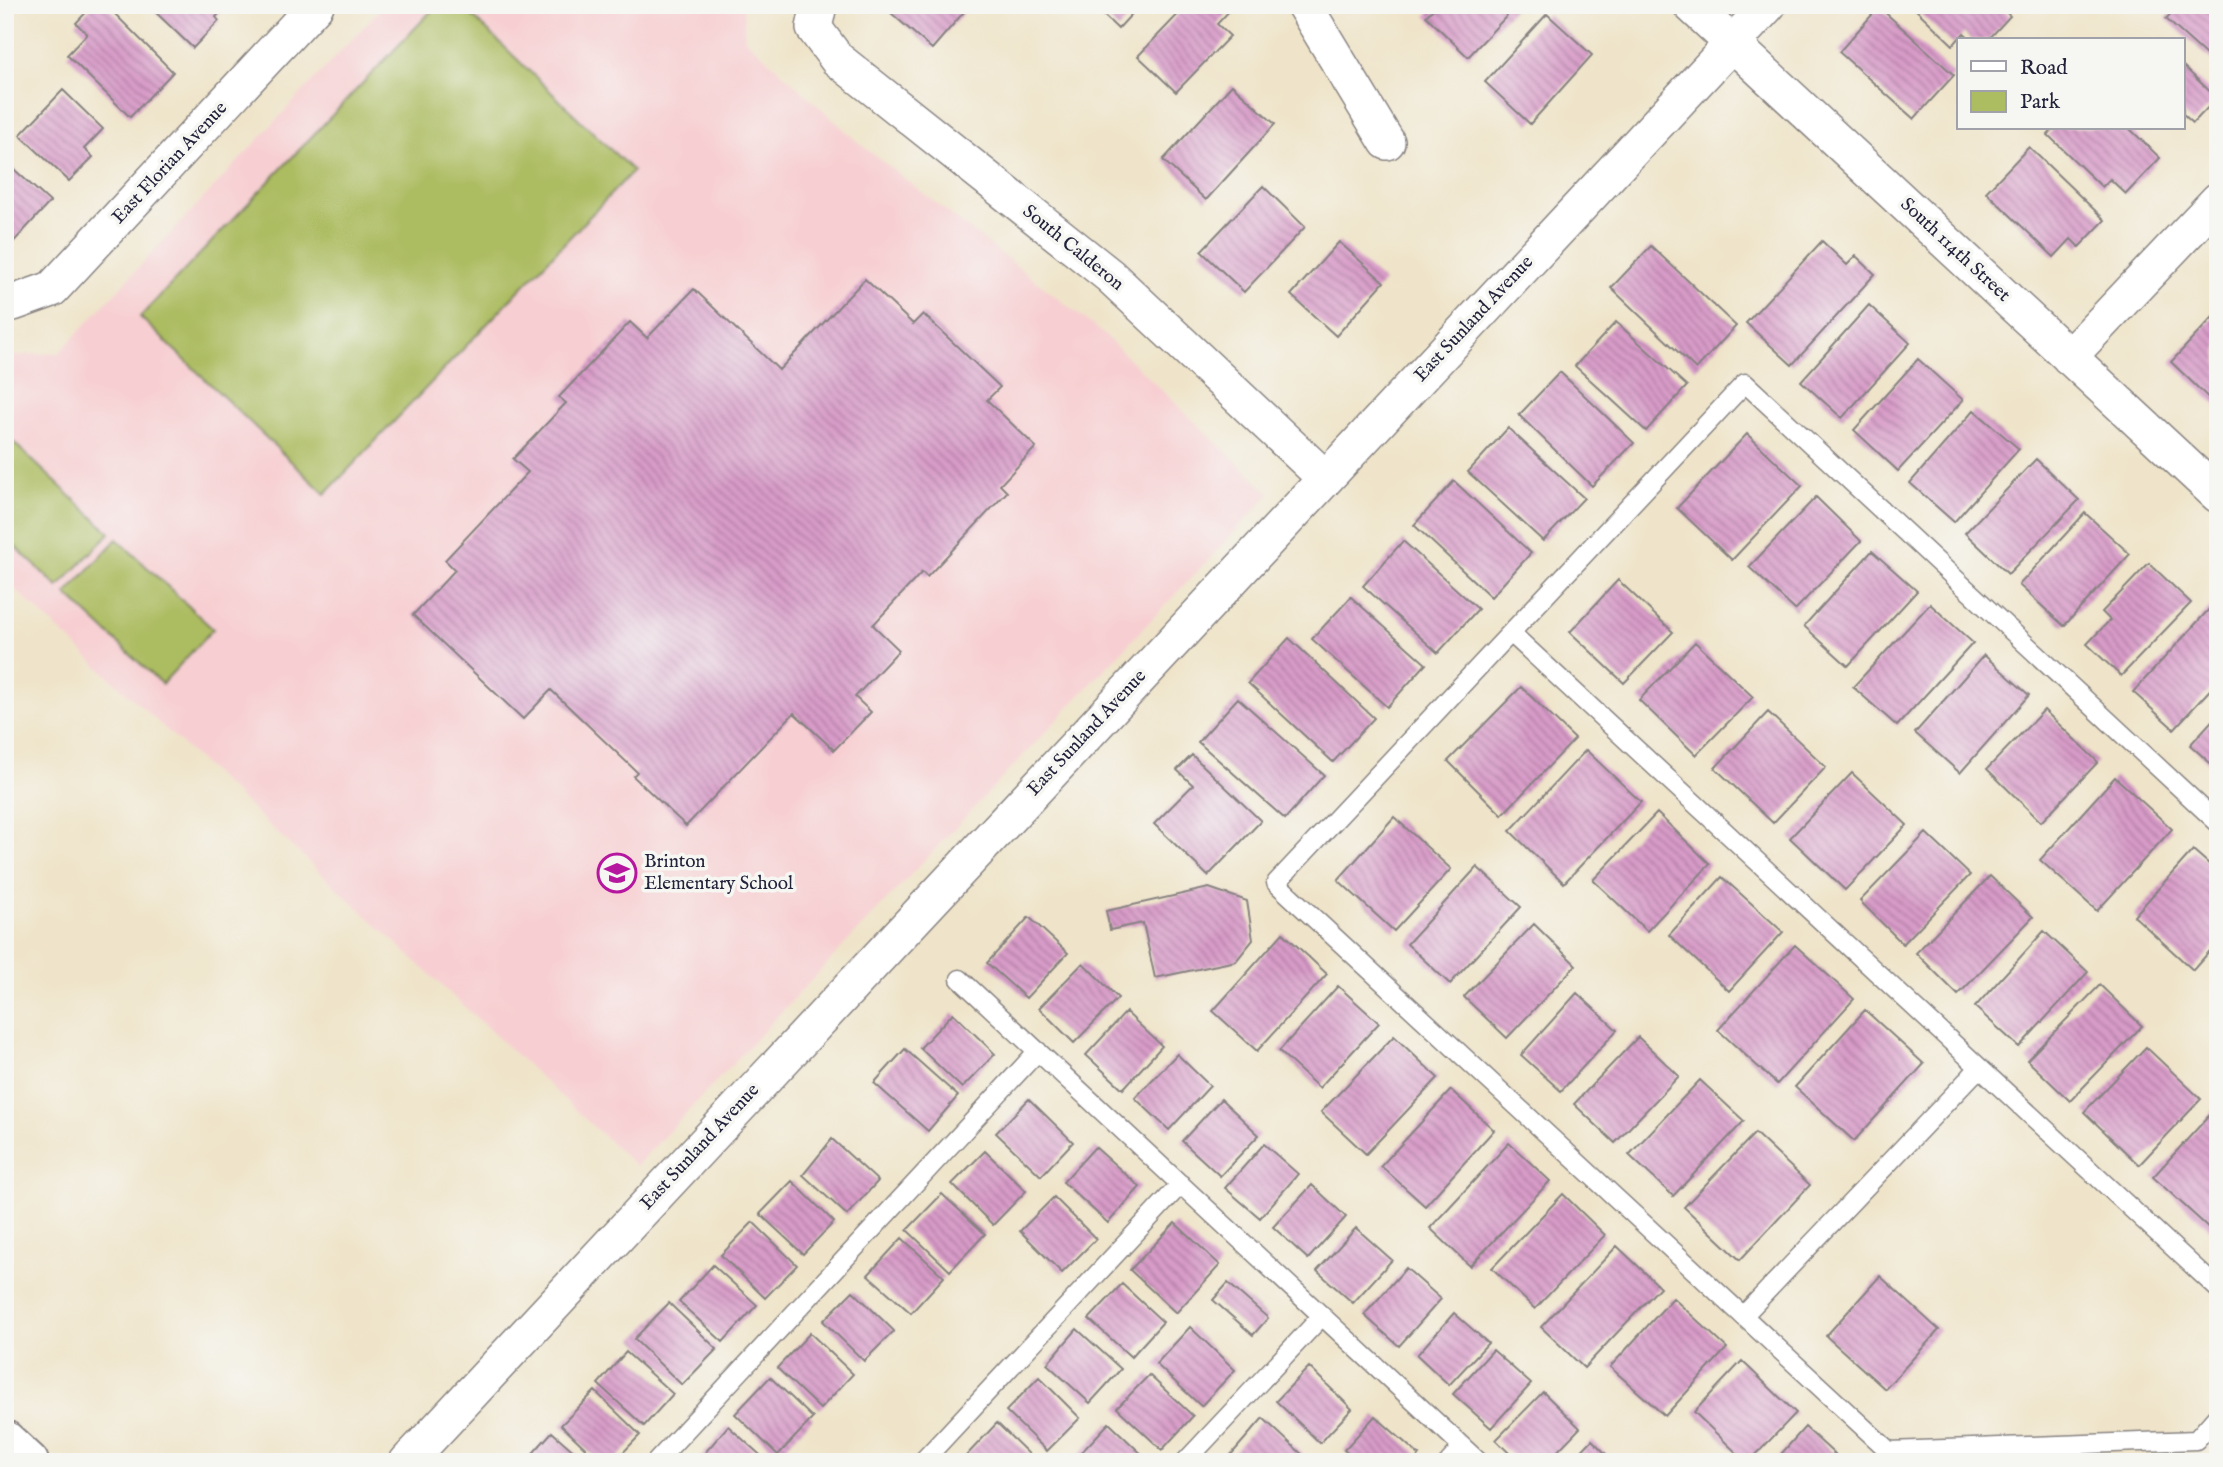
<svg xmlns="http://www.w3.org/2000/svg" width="2223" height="1467" viewBox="0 0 2223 1467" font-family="'IM FELL English',serif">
<defs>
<pattern id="building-back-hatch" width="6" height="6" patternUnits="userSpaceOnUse" patternTransform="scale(1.75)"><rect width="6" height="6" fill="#d89bc8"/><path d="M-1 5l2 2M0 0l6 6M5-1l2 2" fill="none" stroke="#af7ea4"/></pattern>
</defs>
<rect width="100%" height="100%" fill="#f6f6f2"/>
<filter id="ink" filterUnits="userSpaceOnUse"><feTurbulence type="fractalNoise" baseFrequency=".0143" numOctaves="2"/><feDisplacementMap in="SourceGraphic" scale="14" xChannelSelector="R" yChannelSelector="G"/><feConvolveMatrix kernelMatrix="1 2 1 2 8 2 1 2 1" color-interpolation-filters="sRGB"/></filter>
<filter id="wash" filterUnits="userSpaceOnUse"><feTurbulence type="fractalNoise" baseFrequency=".00686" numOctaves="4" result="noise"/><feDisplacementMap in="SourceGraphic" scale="28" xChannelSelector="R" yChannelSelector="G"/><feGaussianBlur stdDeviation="1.57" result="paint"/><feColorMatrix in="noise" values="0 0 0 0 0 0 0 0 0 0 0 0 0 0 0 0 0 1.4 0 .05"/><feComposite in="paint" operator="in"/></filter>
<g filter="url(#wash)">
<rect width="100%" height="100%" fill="#efe4c9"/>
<path fill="#f7cfd2" d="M384,5H743L745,39L860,144L1100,331L1270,494L636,1166L5,580V356L59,353Z"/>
<path fill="#acbc60" stroke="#676f4e" stroke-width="2" d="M437,5H461L633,171L325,494L140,317Z
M13,442L110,533L58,587L5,537V451Z
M117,539L213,629L162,684L66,594Z"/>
<g id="blocks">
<path fill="url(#building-back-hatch)" d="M93,5H106L173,72L130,117L67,55L87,34L76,23Z
M148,5H227L216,17L219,21L193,48Z
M882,5H970L932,49Z
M1093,5H1140L1118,29Z
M1187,5H1231L1233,7L1217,24L1230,36L1176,92L1138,56Z
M1437,5H1517L1468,57L1426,16Z
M1911,5H1998L2010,16L1988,40H1972L1964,33L1953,45Z
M2178,5H2218V60L2215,63L2166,19Z
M1879,7L1954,75L1914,119L1839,52Z
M1547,14L1592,55L1530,124L1485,82Z
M2183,66L2217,98L2193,123L2183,114Z
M1232,85L1275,124L1206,200L1163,160Z
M63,90L103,129L84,149L93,157L69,181L20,135Z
M2054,128H2129L2160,158L2126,194L2110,179L2102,187L2048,135Z
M2029,147L2105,220L2079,247L2071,239L2054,257L1986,192Z
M5,161L50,202L8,248L5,246Z
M1263,186L1305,227L1244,292L1201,251Z
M1822,241L1847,265L1856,256L1875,274L1792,365L1746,323Z
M1339,242L1384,282L1336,336L1291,295Z
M1651,246L1736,326L1696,369L1611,288Z
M865,279L913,324L923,314L1000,387L987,400L1036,447L1000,485L1007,492L927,577L922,572L873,625L899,650L855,697L871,712L834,750L794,713L686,826L633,776L637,772L551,690L523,719L413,615L455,570L445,560L528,472L513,459L566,403L559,397L630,322L647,338L694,289L779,370Z
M1869,305L1910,343L1842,418L1801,381Z
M2213,317L2218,322V407L2171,362Z
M1616,322L1687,386L1646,431L1575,366Z
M1918,359L1963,400L1898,471L1854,430Z
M1560,372L1634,443L1592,486L1519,415Z
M1974,410L2019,449L1954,522L1910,483Z
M1508,428L1584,498L1543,541L1468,472Z
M1747,434L1802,486L1732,560L1677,508Z
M2036,459L2079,500L2008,574L1965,533Z
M1454,481L1531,553L1491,597L1414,525Z
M1816,497L1861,541L1795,610L1749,567Z
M2085,513L2130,554L2064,626L2019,585Z
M1403,541L1478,609L1438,653L1363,586Z
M1872,551L1917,591L1848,666L1804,626Z
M2149,563L2191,603L2121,676L2087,644L2110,620L2102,612Z
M1618,580L1673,632L1624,683L1570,632Z
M1351,597L1426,664L1387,707L1312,639Z
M1930,604L1973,643L1897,726L1853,687Z
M2212,606L2218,612V681L2174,729L2133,692Z
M1289,638L1374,718L1333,762L1248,683Z
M1695,642L1753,697L1696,755L1639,700Z
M1984,655L2029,695L1960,773L1915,733Z
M1521,687L1575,739L1502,815L1448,761Z
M1238,698L1324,775L1285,819L1198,742Z
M2044,710L2098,762L2041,822L1987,769Z
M1768,712L1826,767L1773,823L1715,768Z
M2218,714V770L2190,745Z
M1586,750L1641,802L1564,883L1510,831Z
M1192,755L1261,821L1208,876L1154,824L1193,785L1177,770Z
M1852,773L1907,825L1845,890L1790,838Z
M2115,777L2172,829L2097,911L2040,860Z
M1657,813L1710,864L1647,931L1593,880Z
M1394,817L1451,869L1394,931L1338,880Z
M1926,833L1970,875L1903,944L1860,901Z
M2193,850L2218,872V942L2193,970L2134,916Z
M1477,867L1521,907L1450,984L1407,944Z
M1990,876L2033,917L1958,995L1916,953Z
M1722,877L1783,932L1729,991L1669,935Z
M1209,888L1247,901L1253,940L1236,961L1155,978L1143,923L1110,930L1106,911Z
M1029,917L1068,953L1026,998L987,963Z
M1534,924L1576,965L1507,1038L1464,997Z
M2044,931L2088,972L2019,1047L1975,1007Z
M1283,933L1327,974L1257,1051L1213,1011Z
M1795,945L1854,999L1777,1084L1718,1030Z
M1083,963L1118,998L1074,1043L1039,1008Z
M2100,985L2142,1026L2070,1101L2027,1060Z
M1338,986L1379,1023L1319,1088L1279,1051Z
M1577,993L1617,1030L1561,1091L1521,1055Z
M1865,1010L1924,1064L1854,1141L1795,1087Z
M1126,1012L1162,1046L1123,1089L1086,1055Z
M953,1013L995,1054L962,1088L920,1048Z
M1394,1036L1438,1078L1366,1154L1321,1112Z
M1638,1037L1679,1076L1615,1143L1574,1104Z
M2146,1047L2201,1099L2139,1165L2084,1112Z
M905,1049L958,1096L928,1131L874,1083Z
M1177,1054L1210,1086L1169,1130L1135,1098Z
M1700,1080L1744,1121L1673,1196L1629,1155Z
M1451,1090L1494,1130L1425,1206L1381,1166Z
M1029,1099L1073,1142L1041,1176L996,1133Z
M1221,1099L1259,1135L1220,1176L1182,1141Z
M2216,1108L2218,1110V1220L2210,1229L2153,1177Z
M1755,1133L1810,1185L1740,1260L1684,1207Z
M832,1139L878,1181L847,1215L803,1175Z
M1509,1143L1550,1181L1470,1266L1430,1228Z
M1264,1144L1298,1174L1260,1218L1225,1188Z
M1095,1147L1140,1187L1108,1223L1063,1182Z
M985,1151L1026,1191L993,1225L952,1184Z
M792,1181L834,1222L803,1254L760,1214Z
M1312,1185L1346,1217L1308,1259L1273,1227Z
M942,1194L985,1234L950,1271L907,1230Z
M1563,1194L1605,1235L1535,1309L1492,1268Z
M1054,1197L1096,1239L1062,1273L1020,1231Z
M753,1222L797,1265L765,1298L721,1255Z
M1175,1223L1220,1265L1176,1313L1130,1270Z
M1356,1228L1392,1260L1353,1303L1317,1271Z
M902,1238L944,1277L911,1313L868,1275Z
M1617,1246L1660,1287L1584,1368L1541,1327Z
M713,1265L757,1305L723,1342L679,1302Z
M1406,1268L1441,1299L1399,1346L1364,1315Z
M1880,1276L1939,1330L1885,1389L1826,1336Z
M1228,1283L1268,1318L1253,1335L1213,1300Z
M1122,1284L1163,1322L1131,1357L1089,1319Z
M853,1291L894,1331L864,1361L823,1321Z
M1673,1298L1727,1348L1665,1416L1610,1367Z
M669,1303L717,1349L682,1385L634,1339Z
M1454,1313L1488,1343L1449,1385L1417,1355Z
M1190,1327L1235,1370L1201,1406L1156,1364Z
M1077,1329L1121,1369L1090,1403L1047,1364Z
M810,1333L853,1374L820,1409L777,1368Z
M1493,1350L1531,1384L1491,1428L1453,1394Z
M626,1352L673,1394L644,1426L598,1384Z
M1742,1361L1796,1413L1749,1462H1746L1694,1412Z
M1309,1367L1352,1409L1320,1443L1276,1401Z
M1149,1375L1193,1416L1162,1450L1117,1408Z
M770,1377L813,1418L778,1455L735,1414Z
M1039,1377L1080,1418L1047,1451L1006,1411Z
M595,1391L640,1435L614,1462H600L561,1425Z
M1543,1392L1580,1428L1547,1462H1518L1496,1440Z
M1375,1416L1419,1455L1414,1462H1357L1344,1450Z
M1263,1418L1305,1457L1301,1462H1234L1229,1457Z
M997,1423L1037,1462H970L965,1457Z
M1109,1423L1150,1462H1081L1077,1457Z
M728,1426L768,1462H697Z
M1805,1427L1843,1462H1774Z
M552,1432L586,1462H525Z
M1592,1440L1614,1462H1571Z"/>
</g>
</g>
<g filter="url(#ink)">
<use href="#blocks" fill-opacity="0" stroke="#888382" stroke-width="2"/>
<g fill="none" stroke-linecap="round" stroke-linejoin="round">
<defs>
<path id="service" d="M1511,633L2218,1289
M2218,823L1745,383L1276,883L1889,1451L2196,1440L2218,1415
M960,979L1479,1462
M1743,1316L1978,1069
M656,1462L1038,1051
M922,1462L1181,1184
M1185,1462L1322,1316
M1449,1462L1463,1447"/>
<path id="minor" d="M819,5L814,28L837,59L1110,276L1325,478
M1304,5L1387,142
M1691,5L2218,495
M5,300L13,303L52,289L316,5
M2069,357L2218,200
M407,1462L1768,5"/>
<path id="secondary" d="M5,1440L29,1462"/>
</defs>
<use href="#service" stroke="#888382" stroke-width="21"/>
<use href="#minor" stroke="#888382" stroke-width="38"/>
<use href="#secondary" stroke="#888382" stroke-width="42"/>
<use href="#service" stroke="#fff" stroke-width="18"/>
<use href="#minor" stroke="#fff" stroke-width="35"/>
<use href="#secondary" stroke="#fff" stroke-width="38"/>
</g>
</g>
<defs>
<symbol id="school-ring" viewBox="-11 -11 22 22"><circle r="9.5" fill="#f6f6f2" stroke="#b5179e" stroke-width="1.5"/><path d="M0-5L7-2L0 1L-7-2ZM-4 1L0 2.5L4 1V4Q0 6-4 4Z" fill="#b5179e"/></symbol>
</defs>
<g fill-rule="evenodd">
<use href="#school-ring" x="595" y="851" width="44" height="44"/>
</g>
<g text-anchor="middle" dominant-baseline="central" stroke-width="7" stroke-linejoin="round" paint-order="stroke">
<g font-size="19" fill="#22223b" stroke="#f6f6f2">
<text transform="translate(170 163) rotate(-47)">East Florian Avenue</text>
<text transform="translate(1073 248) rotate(39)">South Calderon</text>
<text transform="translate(1955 250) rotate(43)">South 114th Street</text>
<text transform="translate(1474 319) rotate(-47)">East Sunland Avenue</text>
<text transform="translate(1087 733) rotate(-47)">East Sunland Avenue</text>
<text transform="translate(700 1147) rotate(-47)">East Sunland Avenue</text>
</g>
<g font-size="19" fill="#22223b" stroke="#f6f6f2" text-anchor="start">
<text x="644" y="862">Brinton<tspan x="644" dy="22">Elementary School</tspan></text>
</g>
</g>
<rect width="2223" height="1467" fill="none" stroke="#f6f6f2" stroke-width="28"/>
<rect x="1957" y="38" width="228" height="91" fill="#f6f6f2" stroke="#a1a1a9" stroke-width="2"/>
<rect x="1971" y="61" width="35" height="10" fill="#ffffff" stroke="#a1a1a9" stroke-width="2"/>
<text x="2020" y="74" font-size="21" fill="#22223b">Road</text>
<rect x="1971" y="91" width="35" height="21" fill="#acbc60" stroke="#a1a1a9" stroke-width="2"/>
<text x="2020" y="108" font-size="21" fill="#22223b">Park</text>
</svg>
